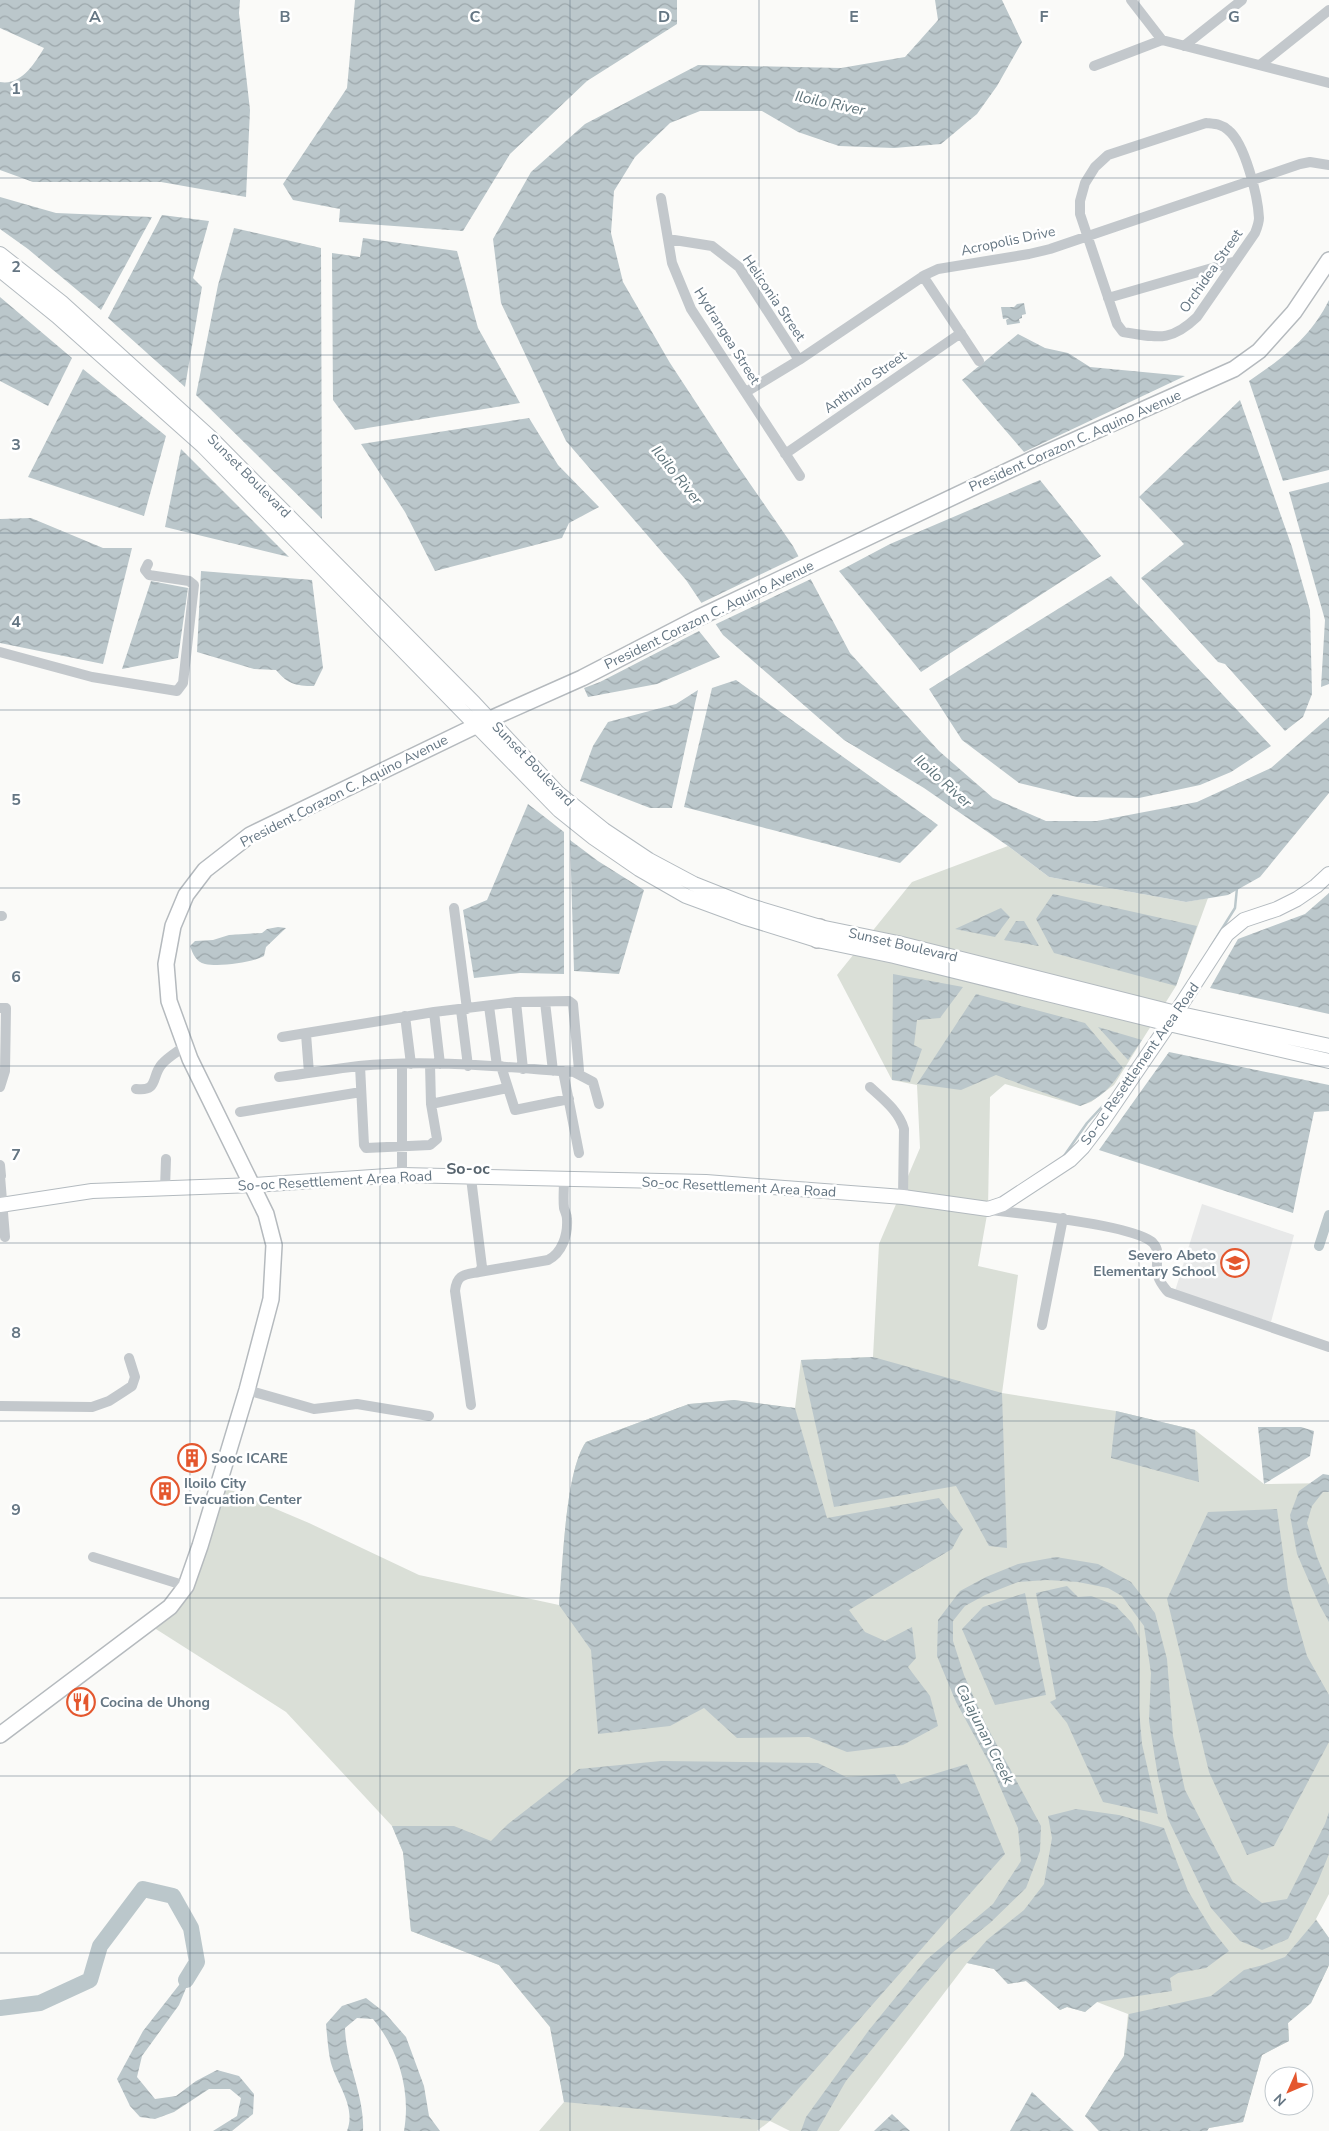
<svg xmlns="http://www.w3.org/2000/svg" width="1329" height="2131" viewBox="0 0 1329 2131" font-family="'Nunito Sans',sans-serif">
<defs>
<pattern id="water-waves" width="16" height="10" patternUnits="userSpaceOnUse" patternTransform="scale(1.25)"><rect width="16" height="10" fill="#bbc7cb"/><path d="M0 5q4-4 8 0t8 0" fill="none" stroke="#9ca6aa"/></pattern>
</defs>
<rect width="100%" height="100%" fill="#fafaf8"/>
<path fill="#e8e9e9" d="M1202,1204L1294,1235L1271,1322L1175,1291Z"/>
<path fill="#dadfd7" d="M1008,846L1049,877L1186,902L1208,898L1176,986L1114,1085L1091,1102L1080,1106L1005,1084L990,1097L988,1209L978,1266L1018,1275L1002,1393L1116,1411L1195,1430L1264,1484L1329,1483V1894L1316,1919L1329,1938V1965L1311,2003L1288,2023L1289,2041L1262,2055L1243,2122L1209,2128L1207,2131H1099L1085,2116L1124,2056L1128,2014L1097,2002L1085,2012L1067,2007L1060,2010L1026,1981L1008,1984L994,1969L967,1963L839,2131H790L770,2121L757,2131H539L564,2102L550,2027L499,1965L411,1931L403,1852L392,1826L286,1712L148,1624L170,1607L219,1485L309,1523L419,1575L559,1605C563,1566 565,1471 586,1442L689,1404L734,1400L795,1408L801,1360L873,1357L879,1244L920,1148L917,1085L892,1080L837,975L912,882Z"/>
<path fill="url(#water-waves)" d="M0,0H240L239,13L250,110L246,197L161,182H33L0,170V82C21,86 35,63 44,48L0,28Z
M355,0H677V24L587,81L510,154L463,231L339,222L340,209L293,200L283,184L347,88Z
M935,0H1002L1022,42L997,86L977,114L941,144L894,148L839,146L798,132L762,111H700L670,123L635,157L614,191L611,233L623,282L670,363L735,462L793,546L850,653L939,751L993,798L1046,821H1097L1197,802L1271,768L1329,717V793L1260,877L1228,895L1186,902L1049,877L1008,846L924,788L844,740L723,635L686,580L566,441L501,303L493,239L531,172L585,124L698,65L841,68L905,57L938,20Z
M0,197L56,213L152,217L101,310L28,249L0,229Z
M162,215L209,221L193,278L202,287L185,387L108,318Z
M234,228L321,248L322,519L196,395L218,285Z
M363,238L457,251L478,328L520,403L355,430L333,400L332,253L360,257Z
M0,297L72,358L48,406L0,381Z
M1329,300V470L1283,481L1249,381C1283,358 1311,337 1329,300Z
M1024,303L1026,314L1022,315V318L1019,319L1020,323L1007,325L1006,320L1009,318L1003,319L1001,307H1014L1017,304Z
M1018,334L1045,348L1068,353L1090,367L1185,376L1024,452L962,380Z
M83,369L166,436L144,516L28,477Z
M1240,400L1292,547L1310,610L1312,694L1303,717L1285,731L1225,664L1218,662L1141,578L1184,544L1139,497Z
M529,418L558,465L599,507L569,523L562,538L435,571L405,512L361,444Z
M181,449L289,557L165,527Z
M1040,480L1101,556L921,672L839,571L890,544Z
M1329,482V684L1321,687L1325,620L1289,492Z
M31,518L103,548H132L103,664L0,643V519Z
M201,571L312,580L323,668L314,686C295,686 288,684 276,670L254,669L197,652Z
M1111,576L1271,746L1231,772L1200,785L1139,798L1077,797L1019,783L962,740L929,689Z
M151,581L188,588L178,658L122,669Z
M699,631L720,657L657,684L588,697L584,688L600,682Z
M736,680L938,825L900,863L684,807L712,688Z
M698,690L672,808H650L580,781L593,746L608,722L676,704Z
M528,804L564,832V974L520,973L474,978L463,910L487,900Z
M570,840L598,861L644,890L619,974L574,971Z
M1329,893V1014L1210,988L1238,939L1305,914Z
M1053,894L1197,926L1176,986L1054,953L1036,919Z
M1001,908L1010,917L995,937L955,929Z
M1016,921H1024L1039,946L1004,940Z
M278,927L286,928L266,947L264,956C252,963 219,967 205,964C196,962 193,954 190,946L195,941L213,940L229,935L262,933L267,929Z
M893,974L963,987L940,1018L917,1020L914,1045L922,1049L910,1082L892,1080Z
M976,994L1085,1023L1123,1068C1113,1086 1100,1099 1080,1106L996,1075L961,1090L917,1084Z
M1098,1027L1142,1040L1128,1060Z
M1169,1052L1329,1085V1111L1314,1112L1293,1213L1099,1150Z
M873,1357L1002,1393L1007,1548L989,1546L956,1486L834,1507L801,1360Z
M734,1400L795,1408L827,1518L939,1498L963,1529L952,1549L849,1610L865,1632L885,1641L912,1627L916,1658L908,1667L930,1696L938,1726L903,1745L847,1752L809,1737L737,1738L704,1708L670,1726L598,1734L591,1650L559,1605C563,1566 565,1471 586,1442L689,1404Z
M1116,1411L1195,1430L1199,1482L1111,1458Z
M1258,1427H1301L1314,1431L1310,1456L1264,1484Z
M1323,1474L1329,1475V1492H1323L1312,1506L1307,1523L1317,1557L1329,1585V1622L1319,1604L1297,1554L1290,1515L1299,1491Z
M1277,1509L1288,1589L1307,1656L1329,1695V1742L1274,1846L1247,1855L1209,1772L1167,1599L1208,1512Z
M1056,1557L1098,1564L1131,1582L1155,1613L1167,1659L1173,1736L1185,1790L1233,1882L1262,1903L1287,1899L1325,1824L1329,1812V1854L1318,1881L1288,1939L1262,1950L1240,1941L1211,1908L1168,1819L1158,1777L1149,1721L1151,1673L1144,1626L1122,1596L1108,1588L1078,1582L1047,1580L1018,1582L985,1595L965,1606L953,1621V1641L964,1675L985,1723L1041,1826L1040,1851L1026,1888L990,1923L952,1953L917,1994L846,2081L817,2131H801L806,2117L869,2030L926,1960L993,1904L1021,1861L1018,1828L991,1766L956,1702L937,1656L938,1620L960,1591L986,1577L1018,1564Z
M1067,1586L1078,1597L1091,1596L1115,1605L1132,1623L1140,1639L1139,1709L1142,1744L1158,1814L1103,1802L1067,1723L1050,1702L1056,1699L1036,1593Z
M1025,1593L1046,1695L995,1705L962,1629L983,1607Z
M661,1761L818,1763L846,1777L895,1774L901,1784L967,1764L1005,1854L770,2121L564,2102L550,2027L499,1965L411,1931L403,1852L392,1826H454L491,1841L508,1824L579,1769Z
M1076,1809L1119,1815L1164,1828L1188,1891L1212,1930L1229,1951L1206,1968L1178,1973L1170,1978L1172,1991L1097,2002L1085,2012L1067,2007L1060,2010L1026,1981L1008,1984L994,1969L967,1963L987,1940L1024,1910L1044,1884L1052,1838L1048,1816Z
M1316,1920L1329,1938V1965L1311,2003L1288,2023L1289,2041L1262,2055L1243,2122L1209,2128L1207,2131H1099L1085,2116L1124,2056L1129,2014L1211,1996L1244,1970L1263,1965L1285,1957Z
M197,1962L179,2005L142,2056L137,2077L155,2099L176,2096L196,2081L217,2070L239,2076L254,2094L253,2114L232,2131H213L237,2116L241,2098L230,2089H209L174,2112L155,2119L140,2117L130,2106L117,2079L143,2031Z
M366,1998L384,2012L406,2037L424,2086L429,2116L440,2131H404C411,2091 399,2050 373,2019L357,2018L345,2028C346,2064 365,2096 363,2131H347C357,2105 335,2083 330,2059C328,2048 327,2035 326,2024L342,2006Z
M1032,2092L1074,2131H1010Z
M892,2114L910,2131H874Z"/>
<path fill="#fafaf8" d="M801,555L813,578L714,625L699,604Z"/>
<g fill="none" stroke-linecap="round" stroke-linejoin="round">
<path stroke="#bbc7cb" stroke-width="2.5" d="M1210,948L1235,908L1237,888
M1064,1156L1087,1123L1110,1098"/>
<path stroke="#bbc7cb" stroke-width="10" d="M1319,1246L1329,1215"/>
<path stroke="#bbc7cb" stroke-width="16" d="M0,2008L40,2003L90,1980L100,1946L143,1889L173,1896L191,1928L197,1962L186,1980"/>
<defs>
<path id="secondary" d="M0,254L61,302L211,438L474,703L558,793L604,830L649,860L694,884L747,905L820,927L898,943L1176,1013L1329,1046
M0,270L57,316L203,446L559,810L594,838L639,869L686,896L743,917L817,940L894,956L1169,1024L1329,1061
M0,1205L92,1191L254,1185L402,1175L706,1182L903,1197L988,1209L1003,1204L1070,1160L1083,1147L1102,1122L1164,1031L1227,934L1244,920L1277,909L1297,899L1316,886L1329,874"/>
<path id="primary" d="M817,940L820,927
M0,1735L170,1607L186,1586L200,1546L247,1390L271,1299L274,1245L266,1214L190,1059L169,1001L166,964L173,926L186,895L205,870L250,835L490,719L582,678L698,618L1037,457L1234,369L1259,351L1294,312L1329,260"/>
</defs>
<use href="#secondary" stroke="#b3babf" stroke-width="16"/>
<use href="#primary" stroke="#b5babe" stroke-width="18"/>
<path stroke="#c3c8cc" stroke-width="10" d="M1131,0L1162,40
M1184,46L1242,0
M1260,65L1329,10
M1094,66L1162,40L1329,83
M1206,123C1215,124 1222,124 1228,130C1245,143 1258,197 1259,218C1259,223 1257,228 1255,233L1197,317C1170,343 1157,337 1123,332L1117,324L1080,214V201L1085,183L1095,167L1108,155Z
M661,198L672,263L691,309L800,476
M668,239L712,246L739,267L799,360
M923,276L979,361
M1108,298L1233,262
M746,392L799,360L925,275L938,269L1029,254L1050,249L1300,164L1310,162L1329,165
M785,454L961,333
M0,652L92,677L177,691L183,683L194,585L189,581L149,575L145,570L148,564
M454,908L467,1009
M0,916H2
M516,1002L523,1069
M545,1002L553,1071
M489,1006L497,1066
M0,1008H6L5,1071L0,1087
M461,1010L468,1066
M434,1012L440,1064
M405,1016L411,1064
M306,1034L309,1073
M402,1065V1175
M360,1066L364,1145L366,1148L430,1145L437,1139L431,1104L430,1064
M501,1066L515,1110L569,1099
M563,1071L579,1153
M574,1072L593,1082L599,1104
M279,1077C306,1074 332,1069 359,1066C430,1059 503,1067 574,1072L579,1070L573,1004L569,1001L516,1002L434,1012L282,1037
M870,1087C883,1099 899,1111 904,1129L903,1197
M136,1089C159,1092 151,1076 162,1064C168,1057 177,1052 185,1046
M431,1104L507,1088
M240,1112L361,1092
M0,1165L1,1176
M0,1176L5,1237
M165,1188L166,1159
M991,1210C1018,1213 1138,1226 1153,1243C1162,1252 1154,1265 1158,1276C1160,1283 1164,1287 1168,1292L1329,1347
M479,1272L548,1260C562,1253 568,1235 567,1219C567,1215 565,1212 564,1208C563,1199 564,1189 564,1180
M1042,1325L1063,1218
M247,1390L314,1409L357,1404L429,1416
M471,1405L455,1291C457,1274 464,1275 479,1272L482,1267L471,1178
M0,1406L92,1407L109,1401L123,1392L132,1386L135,1377L129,1358
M93,1557L186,1586"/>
<use href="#secondary" stroke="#fff" stroke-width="14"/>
<use href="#primary" stroke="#fff" stroke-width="15"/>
</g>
<path fill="none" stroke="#657683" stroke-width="1" stroke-opacity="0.55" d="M190,0V2131M380,0V2131M570,0V2131M759,0V2131M949,0V2131M1139,0V2131M0,178H1329M0,355H1329M0,533H1329M0,710H1329M0,888H1329M0,1066H1329M0,1243H1329M0,1421H1329M0,1598H1329M0,1776H1329M0,1953H1329"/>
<defs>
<symbol id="school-ring" viewBox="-11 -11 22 22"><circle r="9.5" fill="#fff" stroke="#e4572e" stroke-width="1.5"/><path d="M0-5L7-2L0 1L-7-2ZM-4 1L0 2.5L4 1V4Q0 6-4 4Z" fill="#e4572e"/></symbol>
<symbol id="building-ring" viewBox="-11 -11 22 22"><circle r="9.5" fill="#fff" stroke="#e4572e" stroke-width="1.5"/><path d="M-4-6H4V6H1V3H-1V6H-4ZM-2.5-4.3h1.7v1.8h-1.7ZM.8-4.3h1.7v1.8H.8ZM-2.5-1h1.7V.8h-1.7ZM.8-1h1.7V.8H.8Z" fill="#e4572e"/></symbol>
<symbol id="restaurant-ring" viewBox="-11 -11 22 22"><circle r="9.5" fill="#fff" stroke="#e4572e" stroke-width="1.5"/><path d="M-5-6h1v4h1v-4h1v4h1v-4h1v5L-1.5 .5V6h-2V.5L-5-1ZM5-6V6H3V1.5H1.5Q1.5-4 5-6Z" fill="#e4572e"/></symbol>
</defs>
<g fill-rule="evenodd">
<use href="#school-ring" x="1219" y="1247" width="32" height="32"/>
<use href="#building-ring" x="176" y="1442" width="32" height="32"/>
<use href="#building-ring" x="149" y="1475" width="32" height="32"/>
<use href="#restaurant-ring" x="65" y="1686" width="32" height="32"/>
</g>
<g text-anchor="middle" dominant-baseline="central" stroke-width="5" stroke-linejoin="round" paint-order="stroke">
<g font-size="14" fill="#657683" stroke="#fff">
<text transform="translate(1008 241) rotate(-12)">Acropolis Drive</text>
<text transform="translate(1211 271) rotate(-55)">Orchidea Street</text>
<text transform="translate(774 298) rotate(56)">Heliconia Street</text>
<text transform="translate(727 336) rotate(58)">Hydrangea Street</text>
<text transform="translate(865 382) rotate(-35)">Anthurio Street</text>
<text transform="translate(1075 441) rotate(-24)">President Corazon C. Aquino Avenue</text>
<text transform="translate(249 476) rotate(45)">Sunset Boulevard</text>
<text transform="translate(709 615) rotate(-26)">President Corazon C. Aquino Avenue</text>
<text transform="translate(533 764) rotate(46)">Sunset Boulevard</text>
<text transform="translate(344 791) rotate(-27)">President Corazon C. Aquino Avenue</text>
<text transform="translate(903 945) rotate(13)">Sunset Boulevard</text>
<text transform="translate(1140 1064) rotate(-55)">So-oc Resettlement Area Road</text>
<text transform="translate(335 1181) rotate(-3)">So-oc Resettlement Area Road</text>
<text transform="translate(739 1187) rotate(3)">So-oc Resettlement Area Road</text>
</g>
<g font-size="14" font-weight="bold" fill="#657683" stroke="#fff" text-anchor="start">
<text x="1216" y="1255" text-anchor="end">Severo Abeto<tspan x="1216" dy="16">Elementary School</tspan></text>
<text x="211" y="1458">Sooc ICARE</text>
<text x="184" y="1483">Iloilo City<tspan x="184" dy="16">Evacuation Center</tspan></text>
<text x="100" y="1702">Cocina de Uhong</text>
</g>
<g font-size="15" font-style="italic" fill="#60757c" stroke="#fff">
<text transform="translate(830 103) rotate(12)">Iloilo River</text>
<text transform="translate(677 475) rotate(51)">Iloilo River</text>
<text transform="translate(943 781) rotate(42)">Iloilo River</text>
<text transform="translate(985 1734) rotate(63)">Calajunan Creek</text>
</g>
<g font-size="16" font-weight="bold" fill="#57646e" stroke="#fff">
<text x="468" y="1169">So-oc</text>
</g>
</g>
<g font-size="16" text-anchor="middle" font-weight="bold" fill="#657683" stroke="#fff" stroke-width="5" stroke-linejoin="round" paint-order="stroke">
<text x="95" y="22">A</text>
<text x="285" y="22">B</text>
<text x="475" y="22">C</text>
<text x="664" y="22">D</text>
<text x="854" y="22">E</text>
<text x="1044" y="22">F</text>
<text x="1234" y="22">G</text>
<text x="16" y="94">1</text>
<text x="16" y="272">2</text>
<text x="16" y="450">3</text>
<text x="16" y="627">4</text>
<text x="16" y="805">5</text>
<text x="16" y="982">6</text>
<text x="16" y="1160">7</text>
<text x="16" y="1338">8</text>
<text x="16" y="1515">9</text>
</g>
<g transform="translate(1289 2091) rotate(225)"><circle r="24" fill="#ffffff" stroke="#c1c8cd"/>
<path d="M0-4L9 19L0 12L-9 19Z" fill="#e4572e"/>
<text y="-8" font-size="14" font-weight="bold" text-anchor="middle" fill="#657683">N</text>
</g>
</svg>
